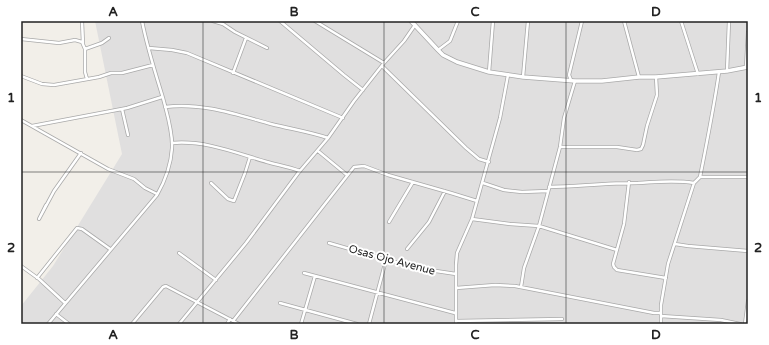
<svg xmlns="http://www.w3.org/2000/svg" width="769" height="345" viewBox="0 0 769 345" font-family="'Varela Round',sans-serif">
<rect width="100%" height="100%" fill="#f2efe9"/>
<path fill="#e0dfdf" d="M95,21H748V324H21V306L53,266L122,154Z"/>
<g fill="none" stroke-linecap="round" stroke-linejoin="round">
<defs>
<path id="minor" d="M82,21L83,44
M213,21L223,24L235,32L267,48
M280,21L344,75L363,90
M315,21L384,63
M624,21L639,77
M681,21L698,74
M21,39L59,43L75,40L82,42L85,49V72L87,79
M149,48L172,50L187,53L343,118
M85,49L102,43L109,38
M438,50L450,41L458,21
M382,66L466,148L479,159L489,162
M746,67L748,32
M727,71L729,21
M489,72L493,21
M233,73L246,38
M21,76L42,84L54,85L99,77L111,73H122L153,65
M523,77L528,21
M571,80L569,75L582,21
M165,107C201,102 238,115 271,124C291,129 310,132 328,138
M122,109L128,135
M21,120L108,169L134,179L145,188L157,194
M32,126L127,108L162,97
M172,143C205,140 236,153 267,162C278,165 289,167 300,171
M560,147H617L637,150L641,149L643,145L647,126L657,95L656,77
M318,151L347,175
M700,177H748
M629,182L624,224L613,264L614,267L617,270L666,278
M211,183L228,199L234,201L245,173L250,157
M483,183L504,190L522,192L548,191
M549,187C579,186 609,183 638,183C658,182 674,180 694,183
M46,205L39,219L54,191L81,153
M472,219L510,224L539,226L617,250
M389,222L413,182
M329,243L416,268L456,274
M675,244L688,246L748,251
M407,249L429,222L445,191
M179,253L216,280
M21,266L39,279L65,303
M304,273L455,313
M37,278L77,228L82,229L110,249
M521,287L524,268L539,226L560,147L564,118L575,81
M456,288L495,285L515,286L654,313H660
M280,303L357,324
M56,314L69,324
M661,316L721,320L740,324
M233,321L354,167L364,166L388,175L451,193L477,201
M456,321L562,319
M48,324L157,195C165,181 171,165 172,148C173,132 167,114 163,98C155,72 147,47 142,21
M132,324L163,287L166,286L239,324
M179,324L246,243L299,172L328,138L354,101L384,63L404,41L415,25
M227,324L230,319
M301,324L315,276
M369,324L386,260
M456,324V265L457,253L472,219L477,201L500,118L508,75
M661,324V305L668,264L694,183L700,177C707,142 714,107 719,72
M745,324L748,301"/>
<path id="tertiary" d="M411,21L438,50L443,55L457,62L489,72L523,77L575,81H602L639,77H656L727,71L748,67"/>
</defs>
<use href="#minor" stroke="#a9a9a9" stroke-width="4"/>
<use href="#tertiary" stroke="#a9a9a9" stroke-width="5"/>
<use href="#minor" stroke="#fff" stroke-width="2.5"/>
<use href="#tertiary" stroke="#fff" stroke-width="3.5"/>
</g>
<path fill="none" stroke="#222" stroke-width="1" stroke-opacity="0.55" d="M203,21V324M384,21V324M566,21V324M21,172H748"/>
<g text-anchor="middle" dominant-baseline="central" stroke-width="4" stroke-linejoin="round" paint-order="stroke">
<g font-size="11" fill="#222" stroke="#fff">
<text transform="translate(392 260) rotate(15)">Osas Ojo Avenue</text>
</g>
</g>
<rect width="769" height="345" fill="none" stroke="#ffffff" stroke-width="44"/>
<rect x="22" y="22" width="725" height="301" fill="none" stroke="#222" stroke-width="1.5"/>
<g font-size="13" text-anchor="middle" font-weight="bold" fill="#222">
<text x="113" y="16">A</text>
<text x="294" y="16">B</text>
<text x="475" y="16">C</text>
<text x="656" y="16">D</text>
<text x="11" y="102">1</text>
<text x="758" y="102">1</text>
<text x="11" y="252">2</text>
<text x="758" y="252">2</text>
<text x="113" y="339">A</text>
<text x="294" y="339">B</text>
<text x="475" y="339">C</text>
<text x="656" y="339">D</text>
</g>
</svg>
